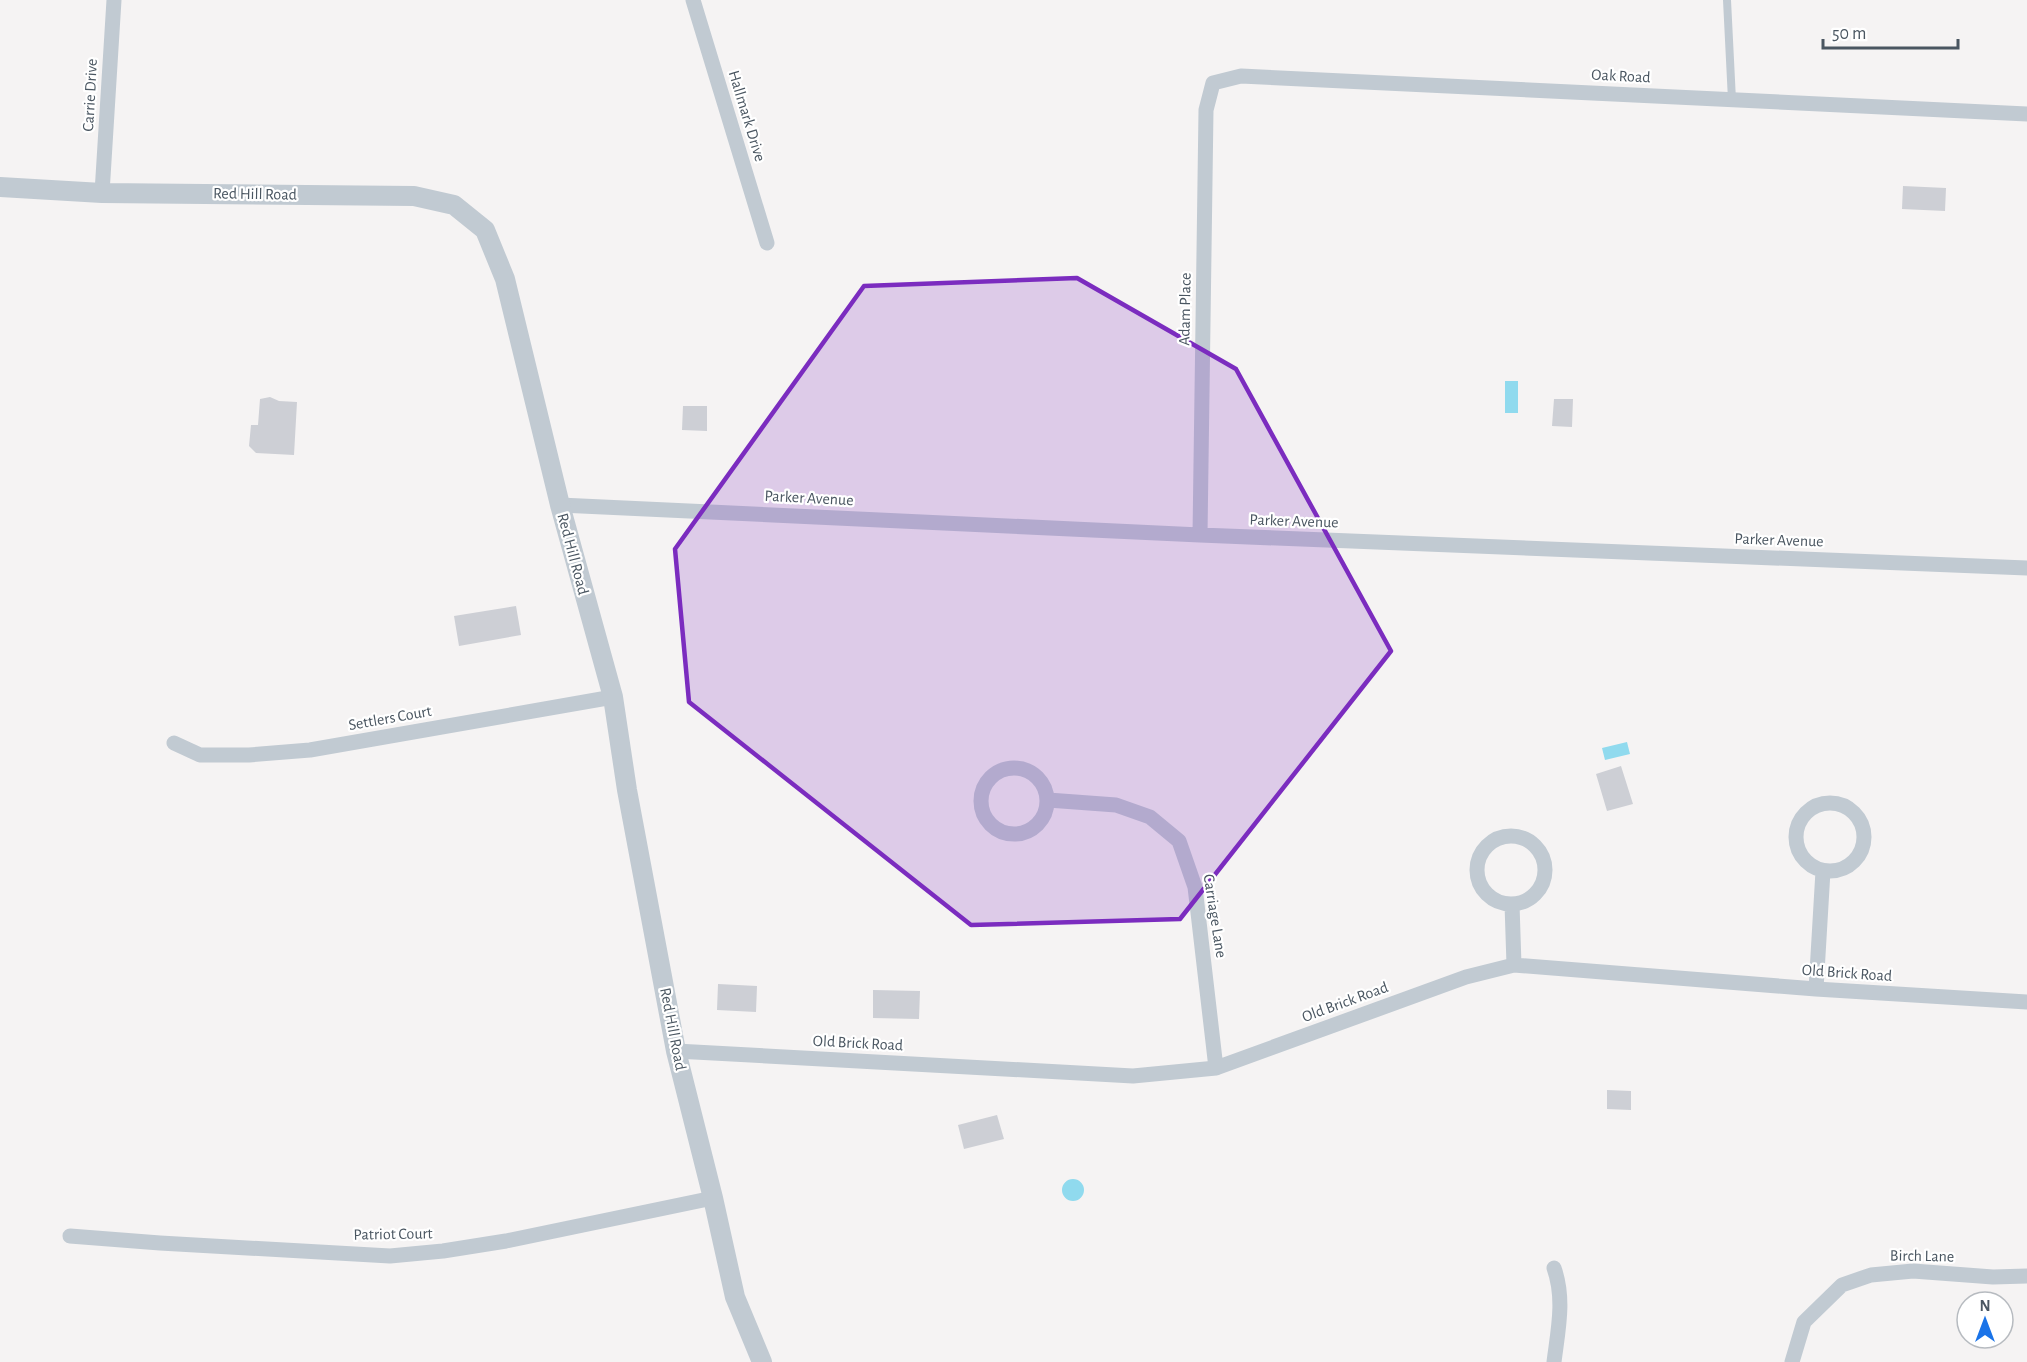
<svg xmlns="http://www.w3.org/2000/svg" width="2027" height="1362" viewBox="0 0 2027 1362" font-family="'Alegreya Sans',sans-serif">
<rect width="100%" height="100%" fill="#f5f3f3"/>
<path fill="#90daee" d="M1505,381H1518V413H1505Z
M1627,742L1630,754L1605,760L1602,748Z
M1062 1190a11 11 0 1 1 22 0a11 11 0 1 1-22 0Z"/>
<path fill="#cdcfd5" d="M1903,186L1946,188L1945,211L1902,209Z
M270,397L279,401L297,402L294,455L256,453L249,446L251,425H258L260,399Z
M1554,399H1573L1572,427L1552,426Z
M683,406H707V431L682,430Z
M516,606L521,635L459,646L454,616Z
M1621,766L1633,804L1607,811L1596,774Z
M718,984L757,986L756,1012L717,1010Z
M873,990L920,991L919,1019L873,1018Z
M1607,1090L1631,1091V1110L1607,1109Z
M997,1115L1004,1139L964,1149L958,1125Z"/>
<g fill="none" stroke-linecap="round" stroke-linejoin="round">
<path stroke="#c1cad2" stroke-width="8" d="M1727,0L1732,100"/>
<path stroke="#c1cad2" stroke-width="15" d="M693,0L767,243
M102,193L114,0
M560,505L1200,535L2027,568
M1200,535L1206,110L1213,83L1241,76L2027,114
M174,743L200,755H249L310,750L613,697
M981 801a33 33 0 1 1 66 0a33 33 0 1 1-66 0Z
M1048,800L1116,805L1150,817L1179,841L1195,887L1216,1068
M1796 837a34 34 0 1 1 68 0a34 34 0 1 1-68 0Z
M1477 870a34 34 0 1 1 68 0a34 34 0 1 1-68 0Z
M1512,904L1514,965
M1816,989L1823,871
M676,1051L1133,1076L1216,1068L1466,977L1514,965L1816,989L2027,1002
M70,1236L160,1243L390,1256L443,1251L506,1241L713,1198
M1554,1362C1558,1330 1565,1299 1554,1268
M1792,1362L1804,1322L1842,1285L1871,1275L1913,1271L1993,1277L2027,1276"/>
<path stroke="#c1cad2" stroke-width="20" d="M0,187L102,193L414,196L454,205L485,230L505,279L560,505L613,697L627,790L676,1051L713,1198L735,1297L762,1362"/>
</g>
<path fill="#7b2cbf" fill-opacity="0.2" stroke="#7b2cbf" stroke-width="4.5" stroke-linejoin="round" d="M1077,278L1236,369L1391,651L1180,919L971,925L689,702L675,549L864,286Z"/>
<g text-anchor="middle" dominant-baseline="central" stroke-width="4.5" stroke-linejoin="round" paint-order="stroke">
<g font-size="16" fill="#4a5661" stroke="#fff">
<text transform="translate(1621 76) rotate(3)">Oak Road</text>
<text transform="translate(90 95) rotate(-87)">Carrie Drive</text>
<text transform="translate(747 116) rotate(73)">Hallmark Drive</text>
<text transform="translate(255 194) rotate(1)">Red Hill Road</text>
<text transform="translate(1185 309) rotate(-89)">Adam Place</text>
<text transform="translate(809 498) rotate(3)">Parker Avenue</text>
<text transform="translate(1294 521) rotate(2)">Parker Avenue</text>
<text transform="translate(1779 540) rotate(2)">Parker Avenue</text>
<text transform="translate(573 554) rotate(75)">Red Hill Road</text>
<text transform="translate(390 718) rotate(-10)">Settlers Court</text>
<text transform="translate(1215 916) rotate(81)">Carriage Lane</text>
<text transform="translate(1847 973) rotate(4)">Old Brick Road</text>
<text transform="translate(1345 1002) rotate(-20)">Old Brick Road</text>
<text transform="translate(673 1029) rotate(79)">Red Hill Road</text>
<text transform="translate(858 1043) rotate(3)">Old Brick Road</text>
<text transform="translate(393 1234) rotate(-1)">Patriot Court</text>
<text transform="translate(1922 1256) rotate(1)">Birch Lane</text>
</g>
</g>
<g transform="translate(1985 1320)"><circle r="28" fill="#ffffff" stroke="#b7bbc0" stroke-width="1.5"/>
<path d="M0-4.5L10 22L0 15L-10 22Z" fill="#1a73e8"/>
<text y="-9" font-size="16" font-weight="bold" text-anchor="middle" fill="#4a5661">N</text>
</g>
<path d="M1823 39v9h135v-9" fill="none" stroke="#4a5661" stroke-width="3"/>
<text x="1832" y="39" font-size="18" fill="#4a5661" stroke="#ffffff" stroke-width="4.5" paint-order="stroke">50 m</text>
</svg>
